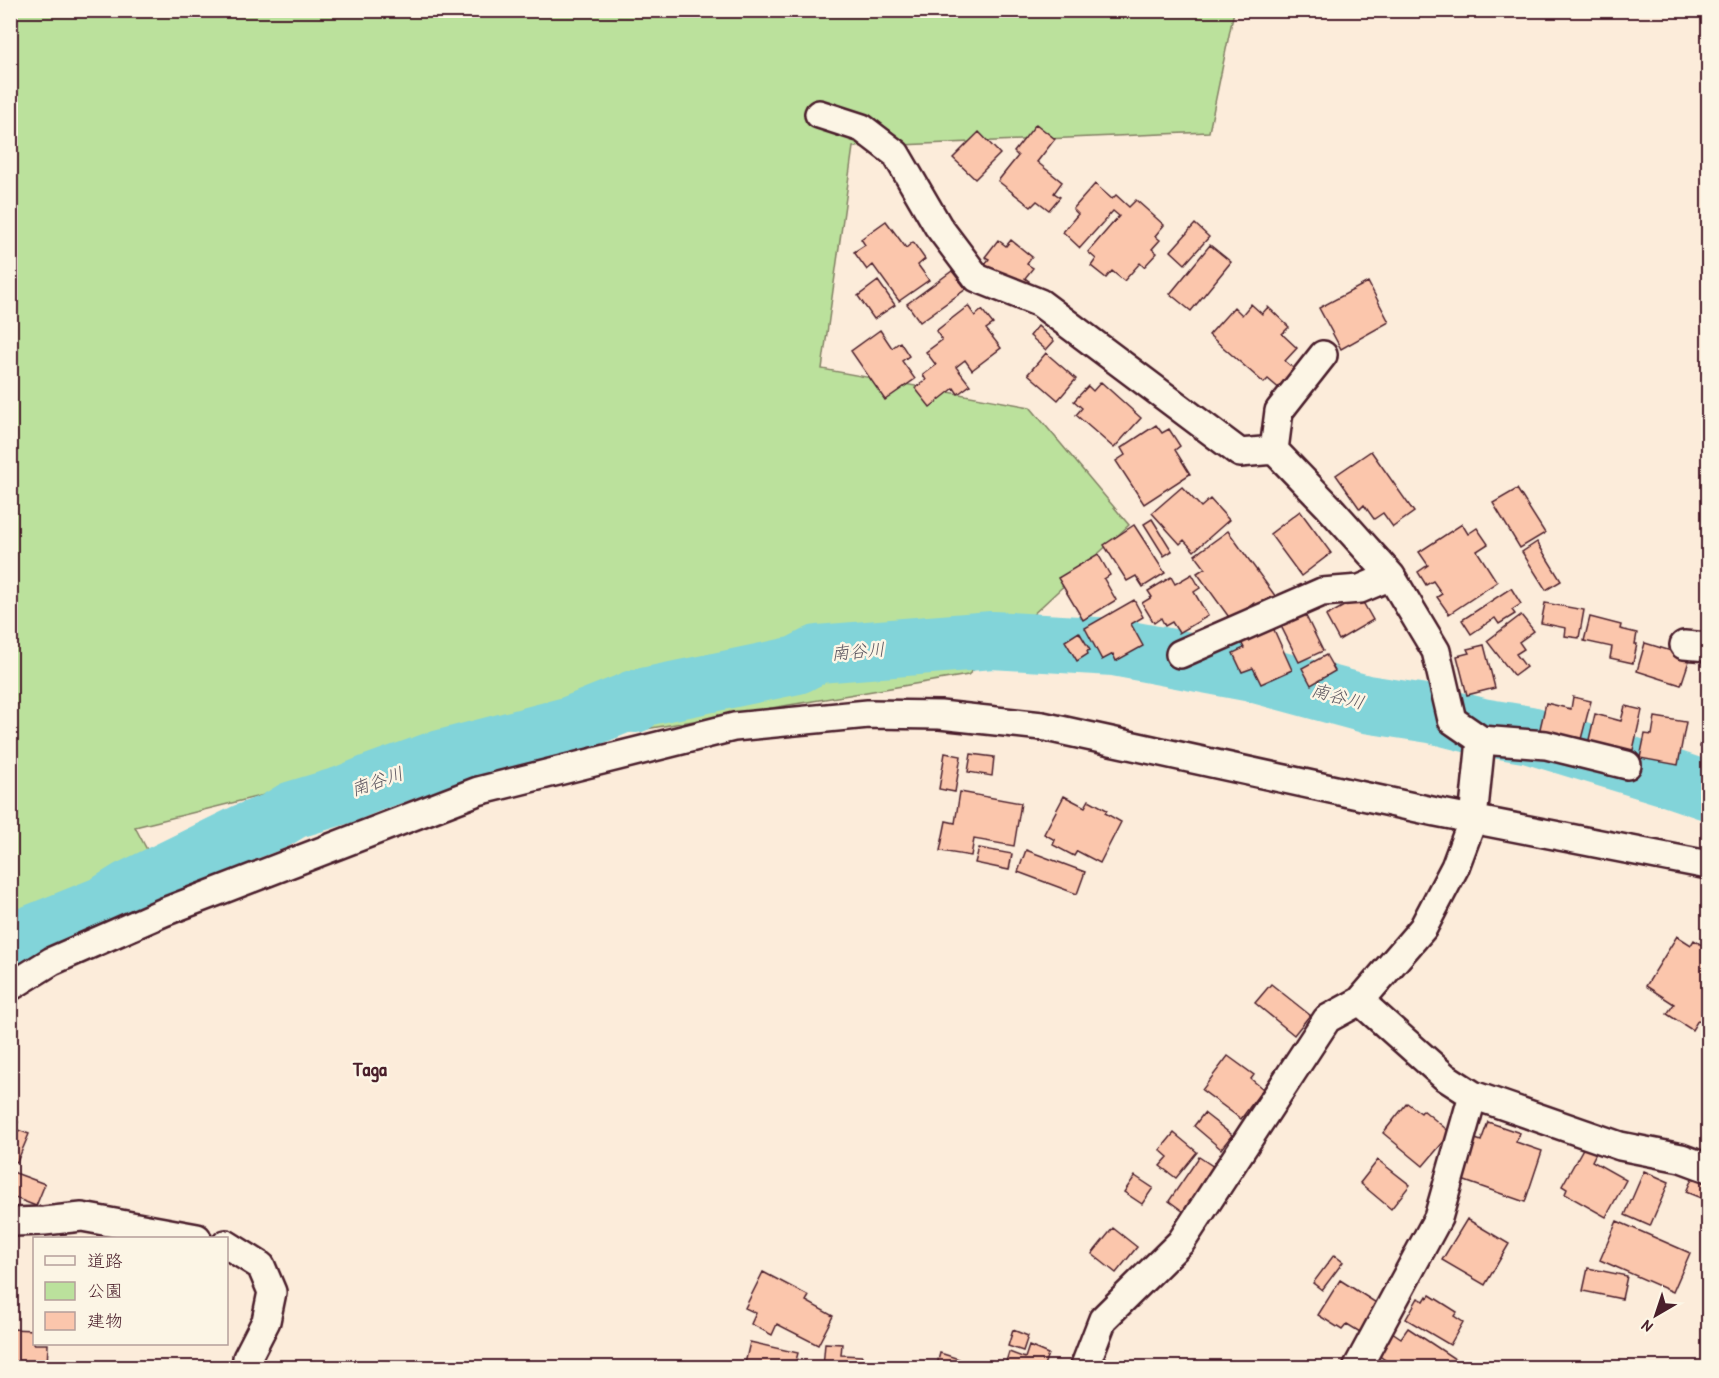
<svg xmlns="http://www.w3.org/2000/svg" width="1719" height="1378" viewBox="0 0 1719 1378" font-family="'Patrick Hand','Klee One',sans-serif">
<rect width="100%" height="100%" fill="#fcecda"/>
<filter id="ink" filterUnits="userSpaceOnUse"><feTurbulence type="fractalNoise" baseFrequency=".0167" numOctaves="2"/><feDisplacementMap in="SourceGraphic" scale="12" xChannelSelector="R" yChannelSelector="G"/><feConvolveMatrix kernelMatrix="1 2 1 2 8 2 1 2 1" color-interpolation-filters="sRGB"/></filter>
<g filter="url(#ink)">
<path fill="#bbe19c" stroke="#828064" stroke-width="1.5" d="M11,11H1234L1209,132L853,147L822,369L1030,407L1129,525L968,675L288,789L135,827L153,861L11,922Z"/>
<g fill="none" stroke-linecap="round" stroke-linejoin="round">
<path stroke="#82d4d9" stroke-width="58" d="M10,943L104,905L128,890L246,832L275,821L293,810L343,795L372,783L433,761L571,725L628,702L635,704L634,699L797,665L818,654L992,640L1114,647L1252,673L1366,704L1431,714L1482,727L1530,735L1667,777L1708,791"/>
</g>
<path fill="#fbc6ac" stroke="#4a1f2b" stroke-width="1.5" d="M1036,124L1055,139L1037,162L1062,182L1054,193L1060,197L1049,210L1037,201L1031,207L998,181L1018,156L1014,152Z
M979,132L1000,154L975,179L953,158Z
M1095,184L1112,199L1116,195L1129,207L1136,200L1164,225L1155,236L1160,240L1152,249L1157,253L1144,267L1140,263L1124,281L1112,271L1106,278L1091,266L1096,259L1088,252L1119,216L1113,211L1080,248L1063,232L1078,214L1073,209Z
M886,221L906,248L913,242L925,259L918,265L929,280L899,301L873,265L867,270L854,252L865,245L861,239Z
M1195,224L1209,237L1185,264L1171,251Z
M998,240L1006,246L1011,240L1032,257L1027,264L1033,268L1025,278L1029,281L1021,290L982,268L989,259L985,257Z
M1210,245L1231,262L1191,311L1170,294Z
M952,271L966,289L920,322L907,304Z
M878,281L895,305L874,319L858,296Z
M1368,282L1389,322L1341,349L1319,308Z
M1251,304L1262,314L1268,307L1289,327L1282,334L1297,348L1285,361L1298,372L1282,391L1268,379L1264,383L1209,335L1234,307L1242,315Z
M968,306L975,316L982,310L993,324L986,329L1001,348L972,370L965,360L956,367L970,385L958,394L954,388L930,407L915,388L926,380L923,375L936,365L926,352L942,340L936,331Z
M1038,326L1054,341L1046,350L1030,336Z
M880,330L892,348L900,342L909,356L902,361L915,379L885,400L851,351Z
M1046,353L1076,379L1058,400L1028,374Z
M1101,382L1141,418L1114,448L1076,415L1082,408L1074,401L1088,386L1093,391Z
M1156,425L1162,433L1169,429L1180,446L1175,450L1190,474L1144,504L1116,461L1125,455L1121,448Z
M1371,451L1414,512L1393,527L1383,513L1374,519L1364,505L1360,509L1336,475Z
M1182,487L1201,507L1210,499L1229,520L1194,551L1184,540L1180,544L1152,513Z
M1517,489L1545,533L1520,548L1493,503Z
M1300,511L1331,553L1301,576L1270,534Z
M1152,519L1172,551L1164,556L1144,524Z
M1462,524L1468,534L1477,528L1488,544L1477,551L1497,582L1449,614L1437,597L1442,594L1433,581L1426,585L1418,572L1428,565L1419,552Z
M1134,525L1165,573L1143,587L1136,576L1127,581L1104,545Z
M1228,531L1276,597L1259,610L1254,603L1231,620L1197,573L1205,568L1195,555Z
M1537,542L1561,581L1546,590L1522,552Z
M1098,554L1110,575L1104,579L1116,600L1083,620L1058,578Z
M1192,574L1200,588L1194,592L1208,616L1179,633L1172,622L1165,626L1161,618L1154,623L1142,603L1152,597L1148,591L1171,577L1175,584Z
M1511,588L1521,604L1512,610L1515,614L1499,624L1495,618L1471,634L1462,620Z
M1360,597L1373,620L1339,640L1326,616Z
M1134,600L1143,617L1131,624L1143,646L1116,661L1113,654L1102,660L1085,628Z
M1545,603L1584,610L1579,638L1565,636L1566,628L1541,623Z
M1302,608L1323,651L1299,662L1278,620Z
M1521,615L1534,631L1519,642L1524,649L1516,654L1526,667L1514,676L1487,641Z
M1590,617L1621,625L1620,629L1637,633L1635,644H1637L1633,663L1610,658L1612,647L1584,641Z
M1271,623L1292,670L1261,684L1253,668L1242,672L1233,653L1244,648L1239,638Z
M1079,632L1090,650L1087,651L1088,654L1077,661L1065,641Z
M1645,643L1678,653V657L1689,661L1681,685L1637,671Z
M1484,645L1495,688L1467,695L1457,656L1469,653L1467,649Z
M1326,655L1335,671L1311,685L1302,668Z
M1706,676H1708V719H1702Z
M1573,697L1591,701L1580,743L1539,733L1546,703L1571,709Z
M1625,706L1642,710L1633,750L1617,746L1615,751L1588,744L1595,714L1621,721Z
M1655,717L1686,722L1678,765L1640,758L1645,734L1652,735Z
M1702,729H1708V748L1700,747Z
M945,753L961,756L955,792L939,789Z
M971,754L994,757L992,776L968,772Z
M960,792L1021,803L1014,846L974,839L971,856L940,851L946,821L955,823Z
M1064,796L1085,807L1089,800L1107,810L1105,813L1121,822L1100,863L1077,851L1074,856L1053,845L1055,840L1044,834Z
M979,848L1012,854L1009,870L975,863Z
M1026,850L1085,872L1077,894L1018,872Z
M1677,936L1691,945L1694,940L1708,949V1026L1698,1020L1692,1030L1667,1014L1674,1004L1646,986Z
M1271,984L1310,1015L1294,1035L1255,1003Z
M1228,1056L1254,1075L1251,1079L1263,1089L1241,1119L1202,1090Z
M1407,1103L1421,1113L1423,1110L1451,1133L1423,1166L1383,1133Z
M1204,1113L1232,1135L1221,1149L1194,1126Z
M10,1119L18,1122L15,1129L29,1134L17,1162L10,1159Z
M1488,1122L1520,1133L1516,1142L1542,1151L1525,1202L1459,1179L1473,1138L1481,1141Z
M1174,1133L1197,1152L1176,1178L1160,1166L1168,1157L1160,1150Z
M1585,1145L1597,1151L1592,1161L1626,1180L1606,1217L1565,1194L1567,1189L1562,1186Z
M1199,1157L1214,1167L1184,1212L1169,1201Z
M1378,1160L1410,1185L1391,1209L1360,1183Z
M10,1171L45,1184L36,1206L10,1196Z
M1644,1171L1669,1182L1650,1226L1625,1215Z
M1694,1174L1708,1180V1201L1686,1192Z
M1135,1176L1153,1188L1142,1204L1124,1192Z
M1467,1219L1509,1244L1485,1285L1442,1260Z
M1617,1221L1690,1253L1673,1292L1600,1260Z
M1113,1228L1137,1247L1116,1273L1092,1254Z
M1334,1255L1343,1262L1322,1290L1313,1283Z
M1588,1268L1627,1276L1622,1299L1583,1291Z
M763,1272L809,1296L806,1301L833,1316L818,1345L777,1324L772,1335L751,1324L756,1313L745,1308Z
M1340,1280L1378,1304L1360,1332L1347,1324L1342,1330L1318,1315Z
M1430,1295L1457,1312L1454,1316L1463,1322L1450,1345L1406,1319L1418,1298L1424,1301L1427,1296L1428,1298Z
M1408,1328L1455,1359L1449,1368H1397L1378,1355L1392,1332L1401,1338Z
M10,1329L34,1330V1344H48L47,1368L10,1367Z
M1013,1330L1028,1336L1023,1351L1008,1346Z
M750,1342L798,1353L794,1368H744Z
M825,1343L842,1344L841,1355L862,1356L861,1368H823Z
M1029,1346L1048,1354L1043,1368H1004L1009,1352L1025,1358Z
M940,1353L959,1359L957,1368H936Z"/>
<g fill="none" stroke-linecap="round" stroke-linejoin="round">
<defs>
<path id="street" d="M819,114L862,128L896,154L938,226L977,278L1040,303L1240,453L1274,450
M1323,355L1279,411L1274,450L1329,507L1391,576L1436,651L1452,720L1481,740L1546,745L1627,765
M1684,645L1708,647
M1180,654L1322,592L1360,589L1391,576
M10,987L52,961L164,912L478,791L734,727L868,714L940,715L1042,726L1436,812L1708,865
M1360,1001L1445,1077L1473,1095L1620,1146L1681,1158L1708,1168
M10,1221L13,1222L44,1221L82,1217L197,1238
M226,1244L261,1266L272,1292L266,1321L247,1358L246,1368
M1084,1368L1103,1319L1181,1242L1327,1019L1360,1001L1423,928L1455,867L1473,819L1481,740
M1357,1368L1438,1218L1473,1095"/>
</defs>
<use href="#street" stroke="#4a1f2b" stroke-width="32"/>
<use href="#street" stroke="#fcf5e5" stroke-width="27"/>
</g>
</g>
<g text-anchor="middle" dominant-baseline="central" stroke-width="5" stroke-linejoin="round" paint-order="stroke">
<g font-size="18" font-style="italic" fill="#5b555f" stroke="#fcf5e5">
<text transform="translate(858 651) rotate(-5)">南谷川</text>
<text transform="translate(1338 696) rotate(15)">南谷川</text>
<text transform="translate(377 781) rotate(-19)">南谷川</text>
</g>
<g font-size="20" font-weight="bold" fill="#4a1f2b" stroke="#fcf5e5">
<text x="370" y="1068">Taga</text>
</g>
</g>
<rect width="1719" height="1378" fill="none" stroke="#fcf5e5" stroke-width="36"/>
<rect x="18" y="18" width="1683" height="1342" fill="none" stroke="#4a1f2b" stroke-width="2" filter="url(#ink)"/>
<rect x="33" y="1237" width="195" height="108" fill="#fcf5e5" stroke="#b59f9b" stroke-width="1.5"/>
<rect x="45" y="1256" width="30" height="9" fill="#fcf5e5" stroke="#b59f9b" stroke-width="1.5"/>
<text x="87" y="1267" font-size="18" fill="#4a1f2b">道路</text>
<rect x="45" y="1282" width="30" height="18" fill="#bbe19c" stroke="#b59f9b" stroke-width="1.5"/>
<text x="87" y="1297" font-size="18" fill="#4a1f2b">公園</text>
<rect x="45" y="1312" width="30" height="18" fill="#fbc6ac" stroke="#b59f9b" stroke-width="1.5"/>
<text x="87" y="1327" font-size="18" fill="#4a1f2b">建物</text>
<g transform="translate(1656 1315) rotate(219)" stroke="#fcf5e5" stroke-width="4.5" paint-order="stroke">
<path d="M0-4.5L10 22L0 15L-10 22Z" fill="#4a1f2b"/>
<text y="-9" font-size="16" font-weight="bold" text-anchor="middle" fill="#4a1f2b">N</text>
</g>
</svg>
